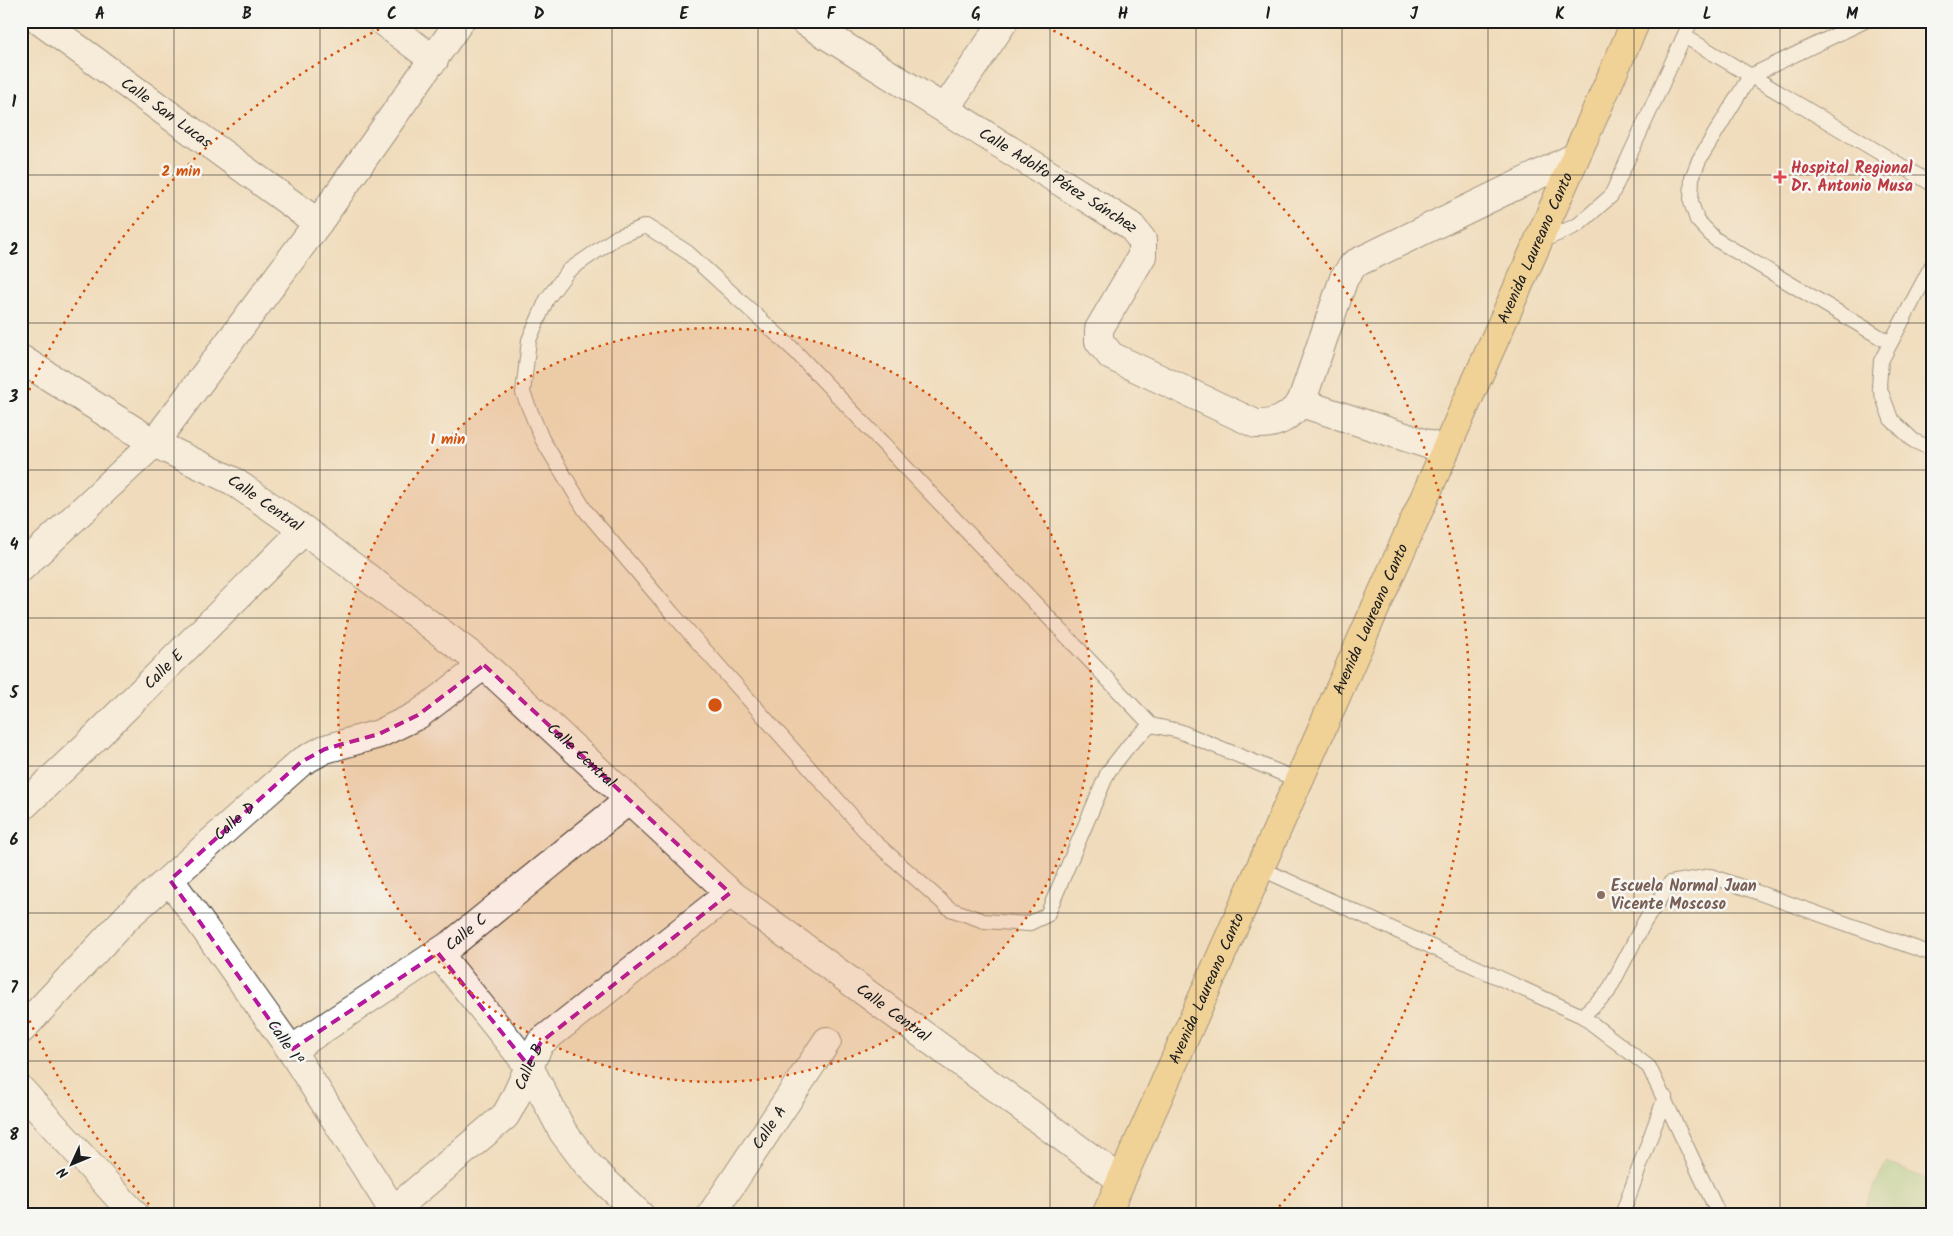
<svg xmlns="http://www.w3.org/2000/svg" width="1953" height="1236" viewBox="0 0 1953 1236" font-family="Kalam,sans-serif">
<rect width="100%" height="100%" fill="#f6f6f2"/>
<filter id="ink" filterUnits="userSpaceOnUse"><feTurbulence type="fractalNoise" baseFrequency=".02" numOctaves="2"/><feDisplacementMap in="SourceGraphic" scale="10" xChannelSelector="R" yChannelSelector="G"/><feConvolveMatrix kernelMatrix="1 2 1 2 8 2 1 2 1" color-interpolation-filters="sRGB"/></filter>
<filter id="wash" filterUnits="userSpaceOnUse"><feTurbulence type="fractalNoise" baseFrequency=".0096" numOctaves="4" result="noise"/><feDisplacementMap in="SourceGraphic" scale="20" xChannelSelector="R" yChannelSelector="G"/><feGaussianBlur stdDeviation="1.12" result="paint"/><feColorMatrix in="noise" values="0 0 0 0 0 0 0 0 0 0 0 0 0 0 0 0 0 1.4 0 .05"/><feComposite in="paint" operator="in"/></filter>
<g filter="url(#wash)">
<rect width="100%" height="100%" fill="#f0dcbc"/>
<path fill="#8fca7f" stroke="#56734e" d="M1886,1162L1932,1182V1215H1862Z"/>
</g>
<g filter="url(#ink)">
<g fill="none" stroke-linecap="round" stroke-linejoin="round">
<defs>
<path id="lane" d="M1865,21L1750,76L1699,160L1692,178L1691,202L1697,220L1715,239L1890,343
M1684,36L1932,184
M1539,242L1578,225L1611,196L1691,21
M1932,265L1881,361L1879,386L1891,419L1914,441L1932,449
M1151,725L1130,744L1108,772L1047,915L1028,924L984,921L950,909L875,842L672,613L585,510L542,439L523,393L529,340L547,299L568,271L617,237L646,226L687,252L794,350L1151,725L1179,731L1298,780
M1260,868L1582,1016L1608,992L1645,921L1670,883L1711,876L1932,954
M1582,1016L1649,1067L1719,1215
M1622,1215L1665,1097"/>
<g id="street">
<path id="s1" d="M40,21L318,223"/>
<path d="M382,21L434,60"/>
<path id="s2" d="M804,21L1131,226L1142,240V256L1099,329V341L1111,356L1256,424C1277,425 1287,418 1301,403L1445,450"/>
<path d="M945,109L1004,21"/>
<path id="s3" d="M21,359L154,443L233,481L304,530L484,665L730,893L1121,1180"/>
<path d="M1301,403L1344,278L1354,264L1575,157"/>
<path d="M21,568L154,443L318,223L460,21"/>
<path id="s4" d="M21,808L96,737L304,530"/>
<path d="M170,880L291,1050L393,1210"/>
<path d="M438,953L528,1065L563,1132L588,1165L640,1215"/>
<path id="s5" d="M21,1030L128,916L301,762L325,749L379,734L418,715L484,665"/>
<path id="s6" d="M291,1050L453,943L629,800"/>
<path d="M21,1090L135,1215"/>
<path id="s7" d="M388,1215L505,1116C520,1093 527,1066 541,1042L730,893"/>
<path id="s8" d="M711,1215L827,1041"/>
</g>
<g id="primary">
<path id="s9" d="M1106,1215L1636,21"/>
</g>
</defs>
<use href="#lane" stroke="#3c3934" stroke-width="16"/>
<use href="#street" stroke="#3c3934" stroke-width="30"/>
<use href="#primary" stroke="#3c3934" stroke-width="30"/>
<use href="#lane" stroke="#fff" stroke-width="14"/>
<use href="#street" stroke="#fff" stroke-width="28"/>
<use href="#primary" stroke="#f0c369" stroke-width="28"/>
</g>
</g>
<path d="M0 0H1953V1236H0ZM484,665L730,893L541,1042L528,1065L438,953L291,1050L170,880L301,762L325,749L379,734L418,715Z" fill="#f0dcbc" fill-opacity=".55" fill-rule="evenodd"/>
<path fill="none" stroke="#b5179e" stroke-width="4" stroke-dasharray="10 6" stroke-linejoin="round" d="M484,665L730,893L541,1042L528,1065L438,953L291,1050L170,880L301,762L325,749L379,734L418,715Z"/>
<path fill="none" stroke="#1c1c1c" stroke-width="1" stroke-opacity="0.55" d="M174,21V1215M320,21V1215M466,21V1215M612,21V1215M758,21V1215M904,21V1215M1050,21V1215M1196,21V1215M1342,21V1215M1488,21V1215M1634,21V1215M1780,21V1215M21,175H1932M21,323H1932M21,470H1932M21,618H1932M21,766H1932M21,913H1932M21,1061H1932"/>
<circle cx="715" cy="705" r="377" fill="#d4530e" fill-opacity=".12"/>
<g fill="none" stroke="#d4530e" stroke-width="2.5" stroke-dasharray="2.5 5">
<circle cx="715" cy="705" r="377"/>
<path d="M154 1210A755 755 0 0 1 23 1006M23 404A755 755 0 0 1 390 24M1040 24A755 755 0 0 1 1276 1210"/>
</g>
<path fill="#e0444e" stroke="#f6f6f2" stroke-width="2" d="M1777.5 169.5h5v5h5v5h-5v5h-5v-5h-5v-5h5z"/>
<circle fill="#8d6e63" stroke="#f6f6f2" stroke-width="2" cx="1601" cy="895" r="5"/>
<g text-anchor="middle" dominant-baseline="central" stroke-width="5" stroke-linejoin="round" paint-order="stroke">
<g font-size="16" fill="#1c1c1c" stroke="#f6f6f2">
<text stroke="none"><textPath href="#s1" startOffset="156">Calle San Lucas</textPath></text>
<text stroke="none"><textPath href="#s2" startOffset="300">Calle Adolfo Pérez Sánchez</textPath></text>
<text stroke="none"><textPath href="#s9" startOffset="1058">Avenida Laureano Canto</textPath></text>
<text stroke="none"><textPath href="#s3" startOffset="284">Calle Central</textPath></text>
<text stroke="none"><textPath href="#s9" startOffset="652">Avenida Laureano Canto</textPath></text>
<text stroke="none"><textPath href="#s4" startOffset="199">Calle E</textPath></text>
<text stroke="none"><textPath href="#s3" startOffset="689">Calle Central</textPath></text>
<text stroke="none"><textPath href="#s5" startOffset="299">Calle D</textPath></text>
<text stroke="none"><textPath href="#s6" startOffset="211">Calle C</textPath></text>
<text stroke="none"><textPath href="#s9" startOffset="248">Avenida Laureano Canto</textPath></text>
<text stroke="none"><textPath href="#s3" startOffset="1094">Calle Central</textPath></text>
<text transform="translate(285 1043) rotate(56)">Calle 1ª</text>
<text stroke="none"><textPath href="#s7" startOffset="208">Calle B</textPath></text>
<text stroke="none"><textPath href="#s8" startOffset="105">Calle A</textPath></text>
</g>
<g font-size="16" font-weight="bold" fill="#be3a42" stroke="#f6f6f2" text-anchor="start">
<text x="1791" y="168">Hospital Regional<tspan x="1791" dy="18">Dr. Antonio Musa</tspan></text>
</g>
<g font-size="16" font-weight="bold" fill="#785e54" stroke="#f6f6f2" text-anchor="start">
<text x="1611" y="886">Escuela Normal Juan<tspan x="1611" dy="18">Vicente Moscoso</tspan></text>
</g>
</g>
<circle cx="715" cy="705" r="8" fill="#d4530e" stroke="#f6f6f2" stroke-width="2.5"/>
<g font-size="15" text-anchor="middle" font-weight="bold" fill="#d4530e" stroke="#f6f6f2" stroke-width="5" stroke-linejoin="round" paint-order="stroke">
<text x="181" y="176">2 min</text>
<text x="448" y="444">1 min</text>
</g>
<rect width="1953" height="1236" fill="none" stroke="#f6f6f2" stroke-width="55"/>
<g transform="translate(72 1164) rotate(226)" stroke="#f6f6f2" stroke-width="4" paint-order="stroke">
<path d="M0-4L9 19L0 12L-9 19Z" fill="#1c1c1c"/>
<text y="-8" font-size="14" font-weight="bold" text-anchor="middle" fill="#1c1c1c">N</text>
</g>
<rect x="28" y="28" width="1898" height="1180" fill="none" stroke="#1c1c1c" stroke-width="2"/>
<g font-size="16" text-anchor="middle" font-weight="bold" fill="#1c1c1c">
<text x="100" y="19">A</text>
<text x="247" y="19">B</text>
<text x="392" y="19">C</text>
<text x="539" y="19">D</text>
<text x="684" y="19">E</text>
<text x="831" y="19">F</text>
<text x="976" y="19">G</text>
<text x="1123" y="19">H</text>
<text x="1268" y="19">I</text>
<text x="1414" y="19">J</text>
<text x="1560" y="19">K</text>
<text x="1707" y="19">L</text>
<text x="1852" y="19">M</text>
<text x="14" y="107">1</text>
<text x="14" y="255">2</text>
<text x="14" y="402">3</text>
<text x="14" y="550">4</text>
<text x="14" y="698">5</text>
<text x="14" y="845">6</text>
<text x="14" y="993">7</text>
<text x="14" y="1140">8</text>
</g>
</svg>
